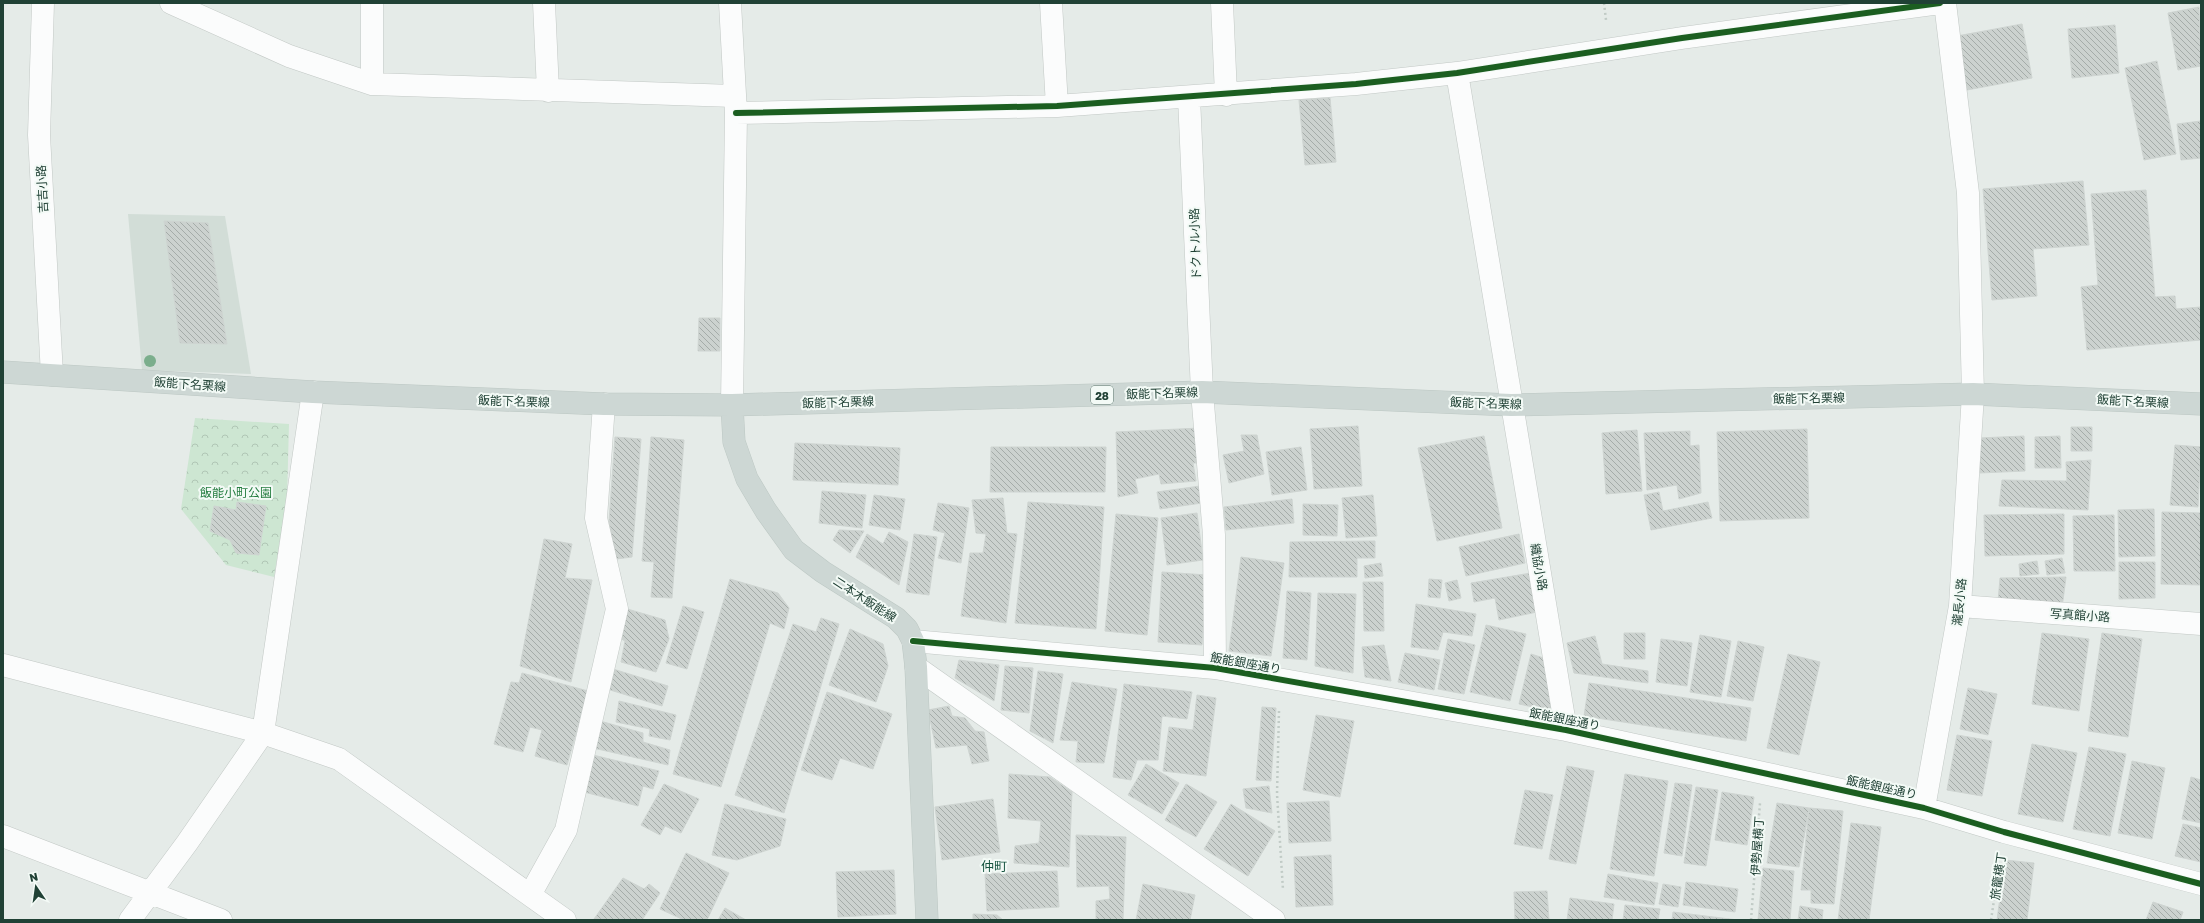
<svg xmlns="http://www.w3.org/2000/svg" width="2204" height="923" viewBox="0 0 2204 923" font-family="'Golos Text','Noto Sans JP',sans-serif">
<defs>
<pattern id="park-crowns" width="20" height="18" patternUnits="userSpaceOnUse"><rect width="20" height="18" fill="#cde6d2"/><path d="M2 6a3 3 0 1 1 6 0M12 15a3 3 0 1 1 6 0" fill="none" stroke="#b0c6b5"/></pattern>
<pattern id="building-back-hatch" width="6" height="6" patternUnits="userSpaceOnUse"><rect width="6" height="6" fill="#ccd2cf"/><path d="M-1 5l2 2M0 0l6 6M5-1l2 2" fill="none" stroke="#a5aca9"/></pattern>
</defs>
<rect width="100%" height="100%" fill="#e5ebe8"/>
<path fill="#d2ddd7" d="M128,214L225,216L251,374L142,370Z"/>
<path fill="url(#park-crowns)" d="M195,418L289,424L287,499L274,577L226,565L181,509Z"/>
<path fill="url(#building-back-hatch)" stroke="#ced4d1" d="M2199,7L2201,66L2178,70L2168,13Z
M2022,24L2032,78L1967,90L1957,36Z
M2115,25L2119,73L2072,78L2068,29Z
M2157,61L2176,154L2144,160L2125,68Z
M1330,98L1336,162L1305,165L1299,100Z
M2201,121V158L2181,160L2177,124Z
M2083,181L2089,245L2033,249L2037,296L1992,300L1983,189Z
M2146,190L2155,297L2175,296L2176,309L2201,307V340L2087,350L2081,287L2098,285L2091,194Z
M164,221L208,223L227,344L180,343Z
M699,318H720V351H698Z
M1358,426L1362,486L1314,489L1310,429Z
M2071,427H2092V451H2071Z
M1200,428L1202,463H1193L1196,481L1161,484L1159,474L1135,479L1138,493L1118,497L1116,432Z
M1807,429L1809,518L1720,521L1717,432Z
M1637,430L1642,491L1606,494L1602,433Z
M1690,431V446L1699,445L1701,493L1679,499L1677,485L1647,490L1644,433Z
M1241,435H1257L1264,474L1229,483L1223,455L1244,451Z
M1484,436L1502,528L1437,541L1418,448Z
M2024,436L2025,471L1980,473L1979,438Z
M2060,436L2061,468H2035V437Z
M615,437L641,439L632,557L616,559L609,522Z
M651,437L684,440L672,598L651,597L654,562L642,561Z
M795,443L900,448L898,485L793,480Z
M2175,445L2201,447L2198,507L2170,505Z
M991,447H1106L1105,492H990Z
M1301,447L1307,490L1272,495L1266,452Z
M2091,460L2088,510L1999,506L2002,480L2067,481L2066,462Z
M1200,486L1202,503L1160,509L1157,492Z
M822,491L866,495L862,528L819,523Z
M1659,492L1663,511L1708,502L1712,518L1651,530L1644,495Z
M874,495L905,499L900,530L869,525Z
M1373,495L1377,536L1346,538L1342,498Z
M1003,498L1007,533L1017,534L1006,623L961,616L970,553H983L986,534L976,533L972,500Z
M1292,499L1294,523L1226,530L1224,507Z
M237,502L266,506L259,555L236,553L230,540L210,531L214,506L236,510Z
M1028,502L1104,507L1096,629L1015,623Z
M938,503L969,508L961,563L938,558L945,533L933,530Z
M1303,504L1338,505L1337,536L1303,535Z
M2154,509L2155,556L2119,557L2118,510Z
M2162,512L2201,513V585L2161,584Z
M1197,513L1203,560L1167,565L1161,518Z
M1116,514L1158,518L1147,635L1105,631Z
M2064,514V554L1985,556L1984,515Z
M2114,515L2115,571H2074L2073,516Z
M839,530L864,531L850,553L833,540Z
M889,532L908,542L899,585L856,557L867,534L883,544Z
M914,534L937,537L929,595L906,592Z
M1519,534L1525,563L1466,576L1459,547Z
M544,539L572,544L565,578L592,580L571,682L520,666Z
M1375,541V558H1357V577H1289L1290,542Z
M1241,557L1284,563L1271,656L1229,651Z
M2062,558L2065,573L2047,575L2045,561Z
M2037,561L2039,574L2020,576L2019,564Z
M2119,562H2155V598L2119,599Z
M1381,563L1383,576L1365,578L1364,566Z
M1162,572L1207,575L1202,645L1158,642Z
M1531,573L1537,612L1499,620L1495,598L1474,602L1471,583Z
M2066,577L2062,608L1998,602L2000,578Z
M730,579L778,593L789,608L784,629L770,623L721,787L673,774Z
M1429,579L1442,580L1440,598L1428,597Z
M1457,580L1461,598L1449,601L1445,583Z
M1363,582H1383L1384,631H1364Z
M1287,591L1311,593L1307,660L1283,658Z
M1318,593L1356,594L1353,673L1315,666Z
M1416,604L1476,614L1472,636L1443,632L1438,650L1411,647Z
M683,606L704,612L687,669L666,663Z
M624,608L665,620L669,639L656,672L621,662L625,641L618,637Z
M821,618L839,624L784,813L735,795L793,624L816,632Z
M1486,625L1526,634L1510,701L1470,692Z
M850,629L883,644L888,666L876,702L829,685Z
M1624,633H1645V659H1624Z
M2042,633L2089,639L2079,711L2032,704Z
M2102,633L2142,639L2128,737L2088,731Z
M1700,635L1731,641L1721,697L1690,692Z
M1595,636L1602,664L1648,671V683L1574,673L1567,643Z
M1448,639L1475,645L1464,694L1438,689Z
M1661,639L1692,643L1687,686L1656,682Z
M1738,641L1764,647L1753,701L1727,696Z
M1384,645L1391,681L1365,677L1362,647Z
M1405,653L1440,660L1434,690L1398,682Z
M1531,654L1550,660L1555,690L1551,711L1519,704Z
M1788,654L1820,662L1799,755L1767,748Z
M959,660L999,665L994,701L955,678Z
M1005,666L1033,668L1029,713L1001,710Z
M613,669L668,686L662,706L607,689Z
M1038,671L1063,674L1053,743L1030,731Z
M522,673L588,691L567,765L535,756L542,730L530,727L523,752L494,744L511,682L519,683Z
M1072,682L1117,689L1104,763L1076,762L1078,741L1060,740Z
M1589,683L1751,708L1746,741L1584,716Z
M1124,684L1192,692L1187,719L1162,716L1158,760H1137L1131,780L1113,777Z
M1968,688L1997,694L1988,735L1960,729Z
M827,692L892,714L873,769L840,758L832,780L801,770Z
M1197,695L1216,698L1206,776L1163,771L1169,727L1193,730Z
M619,701L676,715L670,740L649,736L650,729L616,722Z
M949,706L952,716L965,718L975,731L984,732L989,761L972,764L967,745L936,748L928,710Z
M1262,707L1276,708L1271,781L1256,780Z
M1316,715L1354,721L1340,797L1303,790Z
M600,721L643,733V742L670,750L668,765L593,748Z
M1957,735L1992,741L1982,796L1947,790Z
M2032,744L2077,753L2063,822L2018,814Z
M2089,747L2126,754L2110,836L2073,829Z
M593,755L659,771L653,789L643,786L638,806L584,792Z
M2132,761L2165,768L2152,839L2118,833Z
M1146,764L1179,783L1162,814L1128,795Z
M1567,766L1594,771L1576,864L1549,859Z
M1009,774L1050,777L1072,792L1069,867L1014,863L1015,846L1039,843L1041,821L1008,818Z
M1625,774L1668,781L1654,876L1610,869Z
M2191,777L2201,780V823L2182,819Z
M1675,783L1692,785L1682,856L1664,853Z
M664,784L699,799L681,833L665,826L660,835L641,825Z
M1186,784L1217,802L1196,837L1165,820Z
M1269,786L1272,813L1246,808L1243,789Z
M1696,787L1718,790L1706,866L1684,863Z
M1525,790L1553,795L1542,849L1514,844Z
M1722,792L1754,797L1747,845L1715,840Z
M993,799L1000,852L942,860L935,807Z
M1329,801L1331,841L1289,843L1287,803Z
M1777,803L1809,808L1799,867L1767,863Z
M725,804L786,819L780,846L737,860L712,855Z
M1231,804L1275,831L1248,876L1204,849Z
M1809,808L1843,811L1834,904L1811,903V890H1801Z
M1851,823L1881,827L1869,920H1838Z
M2183,824L2201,828V862L2175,856Z
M1076,835L1126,837L1123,920H1096V901L1110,899L1109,886L1077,887Z
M686,853L729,873L707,920H684L660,909Z
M1331,855L1333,905L1296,907L1294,857Z
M2005,860L2034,863L2027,920H1997Z
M1763,868L1794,871L1790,920H1758Z
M894,870L896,914L838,917L836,872Z
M1057,871L1059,907L987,911L985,874Z
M1608,874L1658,883L1654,905L1604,897Z
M623,878L644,889L649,884L660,893L642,920L594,919Z
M1686,882L1738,889L1735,912L1683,905Z
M1143,884L1195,895L1190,920H1136Z
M1663,884L1681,887L1678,907L1659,904Z
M1547,891L1549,920H1515L1514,892Z
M1570,898L1614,904L1612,920H1567Z
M2153,902L2183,912L2180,920H2146Z
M1625,905L1660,909L1658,920H1623Z
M1800,906L1823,910L1822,920H1798Z
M725,908L746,920H718Z
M1673,912L1738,920H1672Z
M973,914L997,915L1003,920H973Z"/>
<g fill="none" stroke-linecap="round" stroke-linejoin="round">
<defs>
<path id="minor" d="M43,3L39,135L52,375
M171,3L289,56L372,84L734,96
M372,3V84
M544,3L548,91
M730,3L736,113L732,405
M1051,3L1057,106
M1222,3L1226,95
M1457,73L1566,730
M1189,97L1202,392L1214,535L1215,668
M736,113L1057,106L1356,84L1457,73L1682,38L1940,3
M1960,606L2201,624
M913,641L1215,668L1566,730L1924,808L2004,832L2201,884
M3,665L263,733L339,759L565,920
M916,667L1274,920
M1924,808L1960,606L1973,394L1968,193L1945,3
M3,836L221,920
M530,895L566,830L617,609L596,518L604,404
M130,920L187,843L263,733L313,392"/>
<path id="major" d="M3,372L313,392L604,404L732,405L1202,392L1511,405L1973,394L2201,404
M732,405L734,442L747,479L766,511L794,550L823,572L896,618L907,629L913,641L916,667L927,920"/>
</defs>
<use href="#minor" stroke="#c2c8c5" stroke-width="23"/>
<use href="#major" stroke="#bcc7c3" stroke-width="23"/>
<path stroke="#c1cbc6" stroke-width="2.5" stroke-dasharray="2 3" stroke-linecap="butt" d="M1604,3L1606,20
M1279,711L1277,794L1283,890
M1751,920L1760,803
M1991,920L2000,861"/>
<use href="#minor" stroke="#fbfcfc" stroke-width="22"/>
<use href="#major" stroke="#cdd7d4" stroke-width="22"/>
<defs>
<path id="cycleway" d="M736,113L1057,106L1356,84L1457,73L1682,38L1940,3
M913,641L1215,668L1566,730L1924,808L2004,832L2201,884"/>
</defs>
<use href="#cycleway" stroke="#f3faf6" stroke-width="8"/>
<use href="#cycleway" stroke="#1b5e20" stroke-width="6"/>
</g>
<circle fill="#7bae8c" cx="150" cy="361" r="6"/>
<g text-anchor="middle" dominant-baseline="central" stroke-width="4" stroke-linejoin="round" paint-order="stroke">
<rect fill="#f3faf6" stroke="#5f786f" stroke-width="1" x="1091" y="386" width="22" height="18" rx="3"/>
<g font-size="11" font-weight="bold" fill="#204135">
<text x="1102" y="395">28</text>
</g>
<g font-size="12" fill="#204135" stroke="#f3faf6">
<text transform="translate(42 189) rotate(-93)">吉吉小路</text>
<text transform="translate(1195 244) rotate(-92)">ドクトル小路</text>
<text transform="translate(190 384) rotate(4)">飯能下名栗線</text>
<text transform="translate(1162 393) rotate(-2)">飯能下名栗線</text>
<text transform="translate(1809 398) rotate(-1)">飯能下名栗線</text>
<text transform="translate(514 401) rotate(2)">飯能下名栗線</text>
<text transform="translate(2133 401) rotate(3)">飯能下名栗線</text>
<text transform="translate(838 402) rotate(-2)">飯能下名栗線</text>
<text transform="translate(1486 403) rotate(2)">飯能下名栗線</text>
<text transform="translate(1539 567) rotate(80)">織協小路</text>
<text transform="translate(865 599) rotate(33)">二本木飯能線</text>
<text transform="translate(1959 602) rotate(-84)">瀧長小路</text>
<text transform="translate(2080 615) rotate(4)">写真館小路</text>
<text transform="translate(1246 663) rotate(10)">飯能銀座通り</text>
<text transform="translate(1565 719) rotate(11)">飯能銀座通り</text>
<text transform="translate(1882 787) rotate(12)">飯能銀座通り</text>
<text transform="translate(1757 846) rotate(-86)">伊勢屋横丁</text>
<text transform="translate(1998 876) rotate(-82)">旅籠横丁</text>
</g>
<g font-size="12" fill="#257d40" stroke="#f3faf6">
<text x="236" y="492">飯能小町公園</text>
</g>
<g font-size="13" fill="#195642" stroke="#f3faf6">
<text x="994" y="866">仲町</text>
</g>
</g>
<rect width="2204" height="923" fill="none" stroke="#204135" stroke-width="8"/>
<g transform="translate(36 887) rotate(347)" stroke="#f3faf6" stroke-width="3" paint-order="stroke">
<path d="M0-3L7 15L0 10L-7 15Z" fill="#204135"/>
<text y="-6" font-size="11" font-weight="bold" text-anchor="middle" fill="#204135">N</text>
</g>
</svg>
